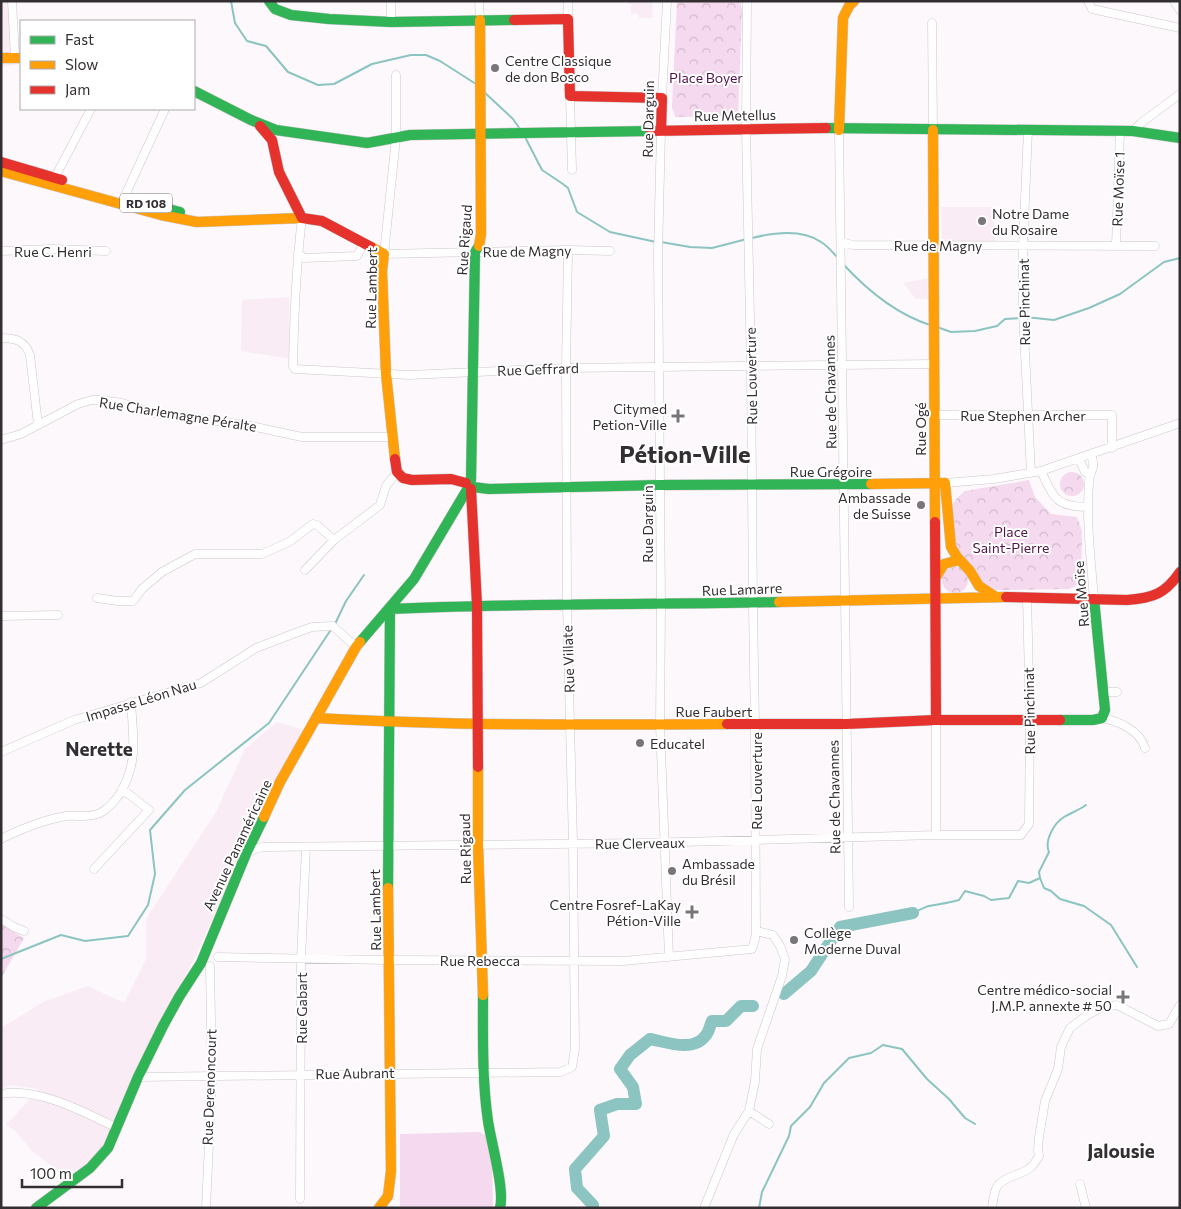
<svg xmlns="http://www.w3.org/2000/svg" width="1181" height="1209" viewBox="0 0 1181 1209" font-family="Commissioner,sans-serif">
<defs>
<pattern id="forest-crowns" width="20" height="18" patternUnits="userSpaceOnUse" patternTransform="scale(1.25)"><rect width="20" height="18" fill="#f5d9ee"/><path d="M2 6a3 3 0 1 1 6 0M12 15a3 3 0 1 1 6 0" fill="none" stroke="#d2bbcd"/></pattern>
</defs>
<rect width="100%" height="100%" fill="#fdf8fb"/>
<path fill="#f9ecf5" d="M1,1H14L21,64L1,67Z
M628,1H653L652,18H639V14H631V4H628Z
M941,207H994L995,241L942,242Z
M934,277V299H916L903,283Z
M289,297L290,359L241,351L242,300Z
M277,722L305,730L264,807L195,957L159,1027L114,1134L94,1156L68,1179L32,1151L15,1131L6,1125L39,1089L12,1085L1,1089V1028L45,1001L88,986L124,1003L146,959V919L216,812L245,749Z"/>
<path fill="#f5d9ee" d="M480,1132L486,1136L492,1151L493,1208H400V1134Z"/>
<path fill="url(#forest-crowns)" d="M677,1H740L742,10L738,116L675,117L672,106Z
M1060 484a12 12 0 1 1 24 0a12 12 0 1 1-24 0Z
M1029,480L1035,497L1051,514L1077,517L1082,531L1081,583L1069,589L997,590L981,583C976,569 971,561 958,554C955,544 950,516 952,506C954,500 960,495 965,491Z
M942 580a13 13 0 1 1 26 0a13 13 0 1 1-26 0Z
M1,924L24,938L1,978Z"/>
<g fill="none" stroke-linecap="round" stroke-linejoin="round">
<path stroke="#8bc4c0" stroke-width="2" d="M231,1L235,23L247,41L266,46L288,72L318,85L334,84L372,64L411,55H426L440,61L476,84
M483,91L513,119L520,129
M525,137L542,170L563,184L568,188L577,212L610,232L656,242
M752,238C772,233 802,229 821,242C828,246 833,253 838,258
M661,242L690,247L712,248L747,239
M843,264C867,290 896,314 930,325
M1025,317L1054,320L1089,308L1120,294L1164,262L1180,258
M937,327L951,332L975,331L997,326L1005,319L1021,318
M335,624L346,601L364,575
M1040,878L1044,888L1051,891L1060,899L1084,906L1111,925L1137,967
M913,913C918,911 924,907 929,906C939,904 949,903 959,900L965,891L984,896L991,900L1009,898L1018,881L1029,883L1040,878L1039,872L1049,852C1044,841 1054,823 1064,817C1071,813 1079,810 1086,805
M1,959L61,935L85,941L128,936L148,905L155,874L150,830L185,790L269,723L332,628
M759,1208L762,1192L789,1136L791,1126L810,1107L824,1083L849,1058L871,1053L883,1045L902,1049L927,1079L949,1099L965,1118L975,1124"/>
<path stroke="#8bc4c0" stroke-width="12" d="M784,994L811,971L840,927L913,913
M593,1208V1205L577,1188L575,1169L604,1136L600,1110L617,1104H636L633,1087L620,1069L630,1055L650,1039C666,1042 694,1053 706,1035C709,1032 710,1025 712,1021H726L741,1006H753"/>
<defs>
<path id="street" d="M12,1L15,57
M391,1V22
M479,1L480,20
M1088,1L1092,9L1180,28
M1174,1L1180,10
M568,19V1
M932,23L933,130
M396,75V138L384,254L568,250L610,251
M570,96L572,170
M662,98L667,1
M661,130L658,254L661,605L660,725L669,957
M839,130L849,907
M1028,130L1023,246V312L1031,473
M1133,131L1141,123L1180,94
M53,181L91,109
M122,202L165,109
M302,218C296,267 294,317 293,366L295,369L409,375L566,368L934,364
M841,242L853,245L1155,246
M1116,246L1120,131
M1,251L52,249L106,251
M298,253L304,258L357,256L364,243
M1,338C16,338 25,341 30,355L38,425
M934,415H1112V448
M1,440L21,434L78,404L92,400H101L122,403L154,413L246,425L302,437H392
M1091,455C1097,471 1089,469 1089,483C1086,522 1091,561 1094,599
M1079,459L1085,472L1089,474
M1041,471C1054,498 1056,507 1088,507
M945,483L994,479L1041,471L1180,423
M305,570L334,540L380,505L386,486L397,472
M97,598L118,601H133L142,589L162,572L195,554H262L289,542L313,524L317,525L334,540
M1,616L58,615
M1103,692H1117
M1102,718C1118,721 1140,730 1145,748
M936,720V835
M1,752L74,720L201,683L256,648L298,632L312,627L333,626L356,647
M1,839C21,829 43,820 66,816C76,815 90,818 100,813C108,809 114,802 119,795C139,763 133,738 131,702
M246,854L255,849L263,847L645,843L936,835H1021L1029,824L1030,721L1027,597
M94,869L149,810L122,789
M1,919L14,927L24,931
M218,957L389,960L623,961L752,949L755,939L756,931L755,725L753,608L751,366L746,129L747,1
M138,1077L561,1072L572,1067L575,1049L573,844L567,604L566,368L568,250
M1,1094C38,1087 84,1112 117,1128
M749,1111L769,1124
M1080,1184L1086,1208
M300,1199L301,959L306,847
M206,1208L212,1077L210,966
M704,1208L734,1134L749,1111L755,1081L757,1049L782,976L785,959L780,946L773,935L756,931
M992,1208C993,1201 994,1190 998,1185C1012,1171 1028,1178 1039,1156L1038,1150L1039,1137L1045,1101L1058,1069L1061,1047L1070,1028L1086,1016L1102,1007L1117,1005L1158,1026L1169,1024L1180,1005"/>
<path id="fast" d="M269,1L275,9L291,15L329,19L391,22L514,20
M194,91L251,120L276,130L367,143L410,135L651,131
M826,128L1133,131L1180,138
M128,198L180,212
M471,480L475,252L479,246
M473,487L489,489L660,485L871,484
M390,609C519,603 649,605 779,602
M360,642L414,579L468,488
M1060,720H1093L1102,718L1105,710L1094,599
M388,888L390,609
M483,995C483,1037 482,1080 488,1121C491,1142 505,1190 500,1208
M36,1208L90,1168L108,1148L138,1077L163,1026L179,997L201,963L246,854L264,817"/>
<path id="slow" d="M1,58H21
M839,130L843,18L849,6L854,1
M933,130L935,522
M1,171L161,215L197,222L302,218
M479,246L481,234L480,20
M371,247L384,254L382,271L386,374L395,459
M871,484L945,483L951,547L957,557L970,571L979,586L996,597
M936,577L944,564L959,560
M779,602L1006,597
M317,718C454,726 590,725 727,724
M478,767V844L483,995
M264,817L280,782L356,647L360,642
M379,1208L388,1196L391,1171L388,888"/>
<path id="jam" d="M514,20L568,19L570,96L662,98L661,130
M260,126L272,140L279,172L302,218L322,221L371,247
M651,131L826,128
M1,162L62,180
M395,459L397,472L403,478L412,480L451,479L466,483
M471,489L477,605L478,767
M935,522L936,720
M1006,597L1127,600C1153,598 1165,594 1180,572
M727,724H846L936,720H1060"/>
</defs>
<use href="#street" stroke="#cbc7ca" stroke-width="9"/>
<use href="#fast" stroke="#cbc7ca" stroke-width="11"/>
<use href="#slow" stroke="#cbc7ca" stroke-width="11"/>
<use href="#jam" stroke="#cbc7ca" stroke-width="11"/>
<use href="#street" stroke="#fffefe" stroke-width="8"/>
<use href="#fast" stroke="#30b455" stroke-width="10"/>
<use href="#slow" stroke="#ff9f0a" stroke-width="10"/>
<use href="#jam" stroke="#e5322d" stroke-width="10"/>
</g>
<g fill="#7a7578" stroke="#fff" stroke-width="2">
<circle cx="495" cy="68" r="5"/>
<circle cx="982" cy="221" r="5"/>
<path d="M675.5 408.5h5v5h5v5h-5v5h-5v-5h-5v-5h5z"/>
<circle cx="921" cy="505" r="5"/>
<circle cx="640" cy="743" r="5"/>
<circle cx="672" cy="871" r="5"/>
<path d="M689.5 904.5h5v5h5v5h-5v5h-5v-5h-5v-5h5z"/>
<circle cx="794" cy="940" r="5"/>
<path d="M1120.5 989.5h5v5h5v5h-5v5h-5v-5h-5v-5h5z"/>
</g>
<g text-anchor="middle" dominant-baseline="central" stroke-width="4" stroke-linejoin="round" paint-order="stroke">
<rect fill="#fff" stroke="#706d70" stroke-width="1" x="120" y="193.5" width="52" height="19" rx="4"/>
<g font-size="12" font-weight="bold" fill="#332e32">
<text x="146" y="203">RD 108</text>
</g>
<g font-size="14" fill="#332e32" stroke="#fff" text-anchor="start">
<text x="505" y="60">Centre Classique<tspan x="505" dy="16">de don Bosco</tspan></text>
<text x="992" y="213">Notre Dame<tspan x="992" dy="16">du Rosaire</tspan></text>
<text x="667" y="408" text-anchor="end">Citymed<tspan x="667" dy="16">Petion-Ville</tspan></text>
<text x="911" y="497" text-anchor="end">Ambassade<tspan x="911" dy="16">de Suisse</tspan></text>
<text x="650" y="743">Educatel</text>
<text x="682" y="863">Ambassade<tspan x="682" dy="16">du Brésil</tspan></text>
<text x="681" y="904" text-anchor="end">Centre Fosref-LaKay<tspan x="681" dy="16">Pétion-Ville</tspan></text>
<text x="804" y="932">Collège<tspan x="804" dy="16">Moderne Duval</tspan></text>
<text x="1112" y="989" text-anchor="end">Centre médico-social<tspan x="1112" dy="16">J.M.P. annexte # 50</tspan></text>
</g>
<g font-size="14" fill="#531549" stroke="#fff">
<text x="706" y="77">Place Boyer</text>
<text x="1011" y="531">Place<tspan x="1011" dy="16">Saint-Pierre</tspan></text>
</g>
<g font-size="14" fill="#332e32" stroke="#fff">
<text transform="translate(735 115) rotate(-1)">Rue Metellus</text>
<text transform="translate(648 119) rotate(-89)">Rue Darguin</text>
<text transform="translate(1118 189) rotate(-88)">Rue Moïse 1</text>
<text transform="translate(464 240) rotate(-86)">Rue Rigaud</text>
<text x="938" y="245">Rue de Magny</text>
<text x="53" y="251">Rue C. Henri</text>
<text transform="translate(527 251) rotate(-1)">Rue de Magny</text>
<text transform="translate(371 288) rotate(-89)">Rue Lambert</text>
<text transform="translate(1024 302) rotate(-91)">Rue Pinchinat</text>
<text transform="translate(538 369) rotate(-2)">Rue Geffrard</text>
<text transform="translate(751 376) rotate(-91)">Rue Louverture</text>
<text transform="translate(830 392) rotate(-91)">Rue de Chavannes</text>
<text transform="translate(178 414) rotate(9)">Rue Charlemagne Péralte</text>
<text x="1023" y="415">Rue Stephen Archer</text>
<text transform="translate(920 429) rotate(-90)">Rue Ogé</text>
<text x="831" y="471">Rue Grégoire</text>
<text transform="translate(647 524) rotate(-90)">Rue Darguin</text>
<text transform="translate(742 589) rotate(-2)">Rue Lamarre</text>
<text transform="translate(1081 594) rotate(-95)">Rue Moïse</text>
<text transform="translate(568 659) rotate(-92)">Rue Villate</text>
<text transform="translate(141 700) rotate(-17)">Impasse Léon Nau</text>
<text x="714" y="711">Rue Faubert</text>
<text transform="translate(1029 711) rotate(-91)">Rue Pinchinat</text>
<text transform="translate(756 781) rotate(-90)">Rue Louverture</text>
<text transform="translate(834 797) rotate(-91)">Rue de Chavannes</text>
<text transform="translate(640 843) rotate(-1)">Rue Clerveaux</text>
<text transform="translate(237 845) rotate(-65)">Avenue Panaméricaine</text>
<text transform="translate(465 849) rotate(-91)">Rue Rigaud</text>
<text transform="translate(375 910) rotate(-91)">Rue Lambert</text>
<text x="480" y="960">Rue Rebecca</text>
<text transform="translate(301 1008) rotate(-90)">Rue Gabart</text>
<text transform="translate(355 1073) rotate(-1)">Rue Aubrant</text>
<text transform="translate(209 1087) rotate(-88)">Rue Derenoncourt</text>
</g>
<g font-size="19" font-weight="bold" fill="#332e32" stroke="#fff">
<text x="99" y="748">Nerette</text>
<text x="1121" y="1150">Jalousie</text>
</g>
<g font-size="24" font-weight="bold" fill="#332e32" stroke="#fff">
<text x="685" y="453">Pétion-Ville</text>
</g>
</g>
<rect width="1181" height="1209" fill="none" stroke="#332e32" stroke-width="5"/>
<rect x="20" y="20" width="175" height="90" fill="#ffffff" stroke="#adabad"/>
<rect x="30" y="36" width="25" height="8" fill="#30b455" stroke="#adabad"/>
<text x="65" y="45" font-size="15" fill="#332e32">Fast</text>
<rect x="30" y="61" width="25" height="8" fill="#ff9f0a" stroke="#adabad"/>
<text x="65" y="70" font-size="15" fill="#332e32">Slow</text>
<rect x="30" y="86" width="25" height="8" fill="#e5322d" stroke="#adabad"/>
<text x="65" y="95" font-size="15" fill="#332e32">Jam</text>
<path d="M22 1179v8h100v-8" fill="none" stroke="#332e32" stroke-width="2.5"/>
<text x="30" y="1179" font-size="15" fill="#332e32" stroke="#ffffff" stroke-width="4" paint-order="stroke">100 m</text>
</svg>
